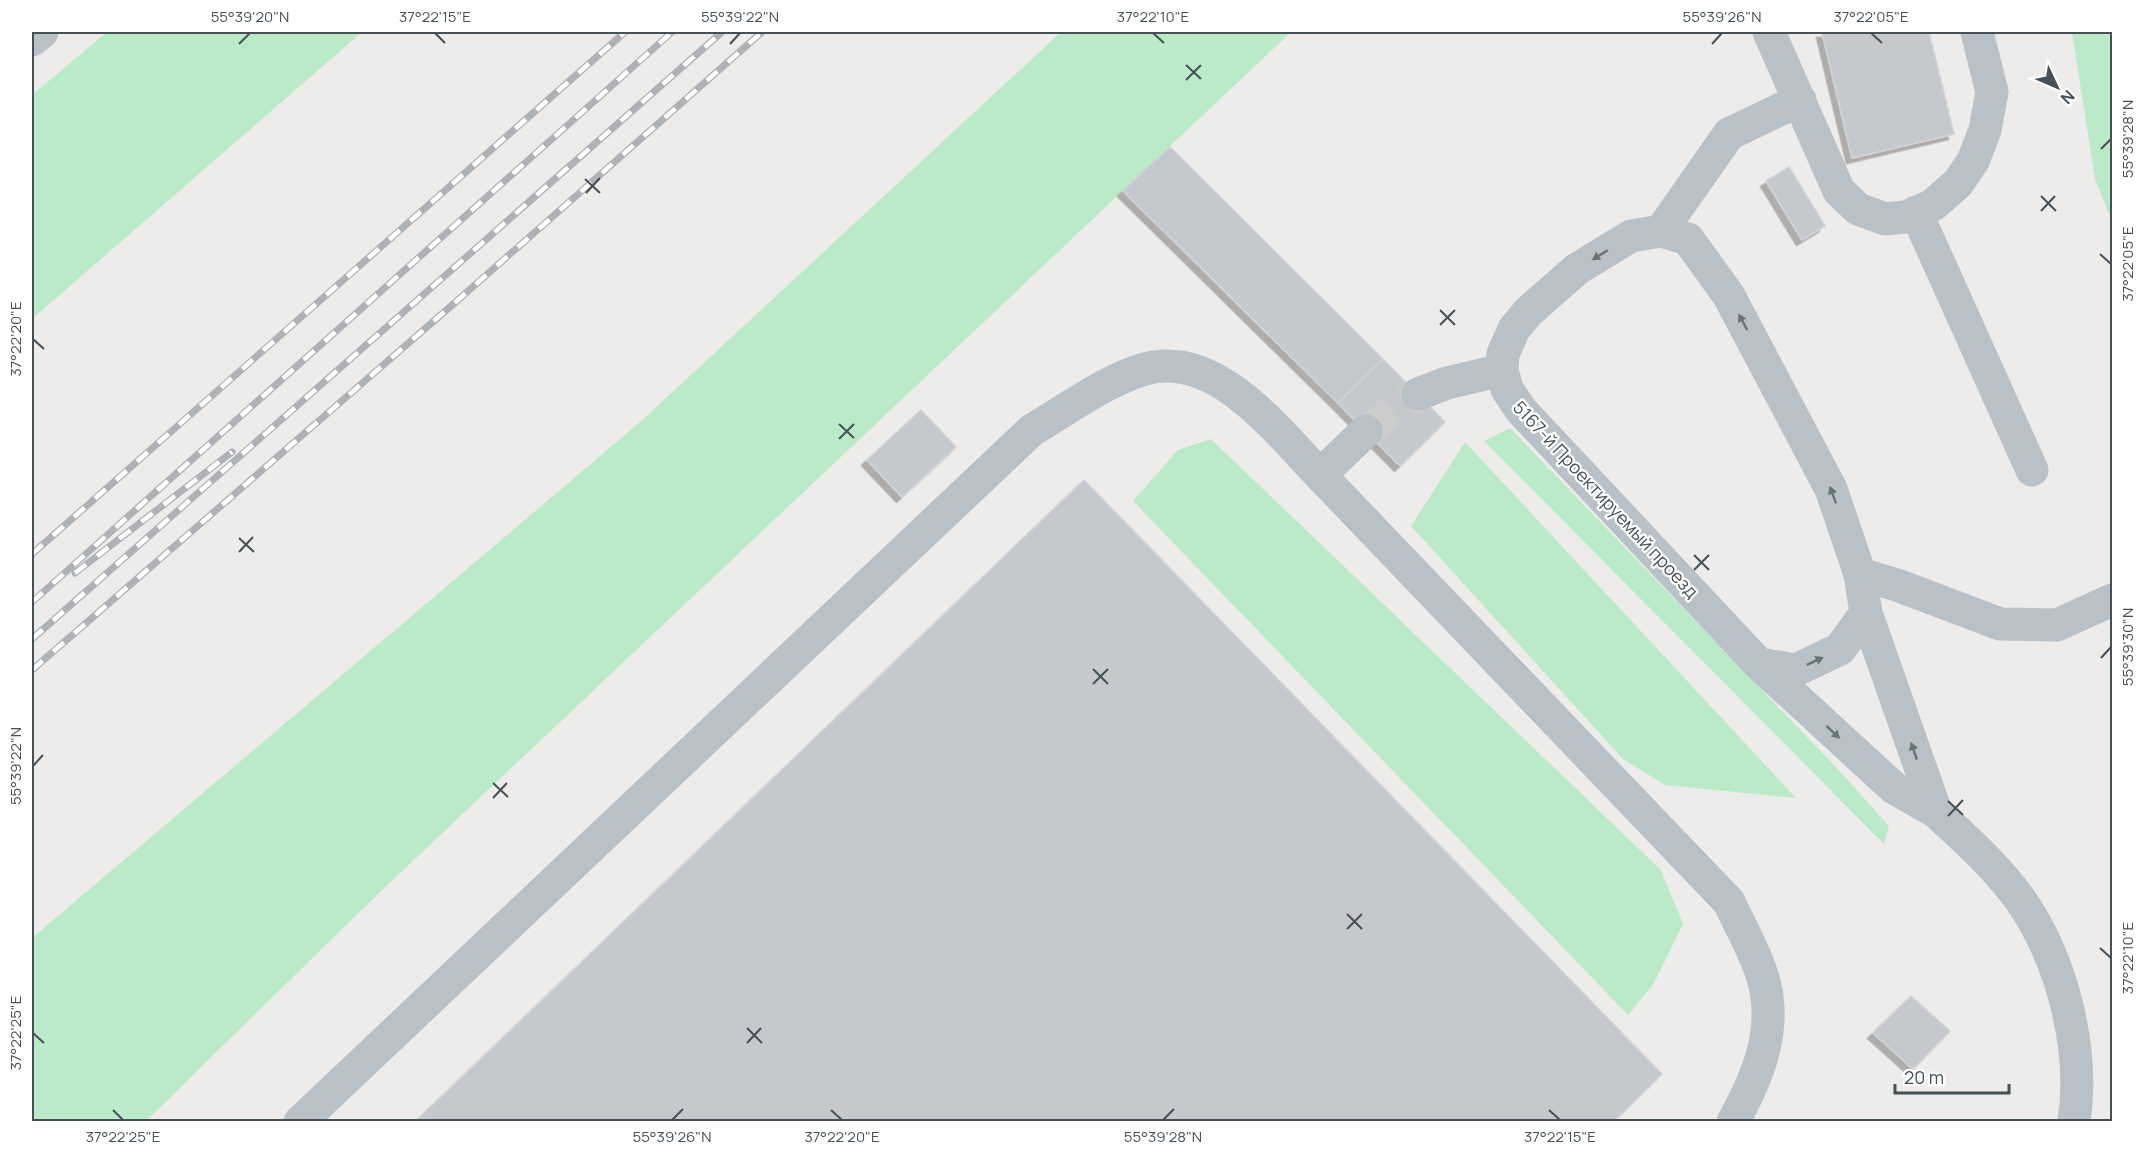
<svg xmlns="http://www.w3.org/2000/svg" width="2144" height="1153" viewBox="0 0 2144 1153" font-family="Manrope,sans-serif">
<defs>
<filter id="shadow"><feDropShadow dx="-5.5" dy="5.5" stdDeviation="0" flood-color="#0004"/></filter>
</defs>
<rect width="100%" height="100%" fill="#eeebeb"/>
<path fill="#bbeac8" d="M107,32H362L32,319V95Z
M1061,32H1291L381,891L146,1121H32V938L639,423Z
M2072,32H2112V221L2095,179Z
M1510,428L1834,765L1889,826L1884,844L1484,441Z
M1211,439L1661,870L1683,924L1654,983L1628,1015L1133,501L1178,450Z
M1465,442L1796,798L1665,785L1623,759L1411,526Z"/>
<path fill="#c5c9ce" stroke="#cfd2d7" stroke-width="1.5" filter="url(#shadow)" d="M1822,32H1929L1954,134L1852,158Z
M1170,147L1383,359L1338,403L1123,191Z
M1789,167L1825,226L1802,240L1766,181Z
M1383,359L1445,422L1400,466L1338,403Z
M921,410L956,447L902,497L867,460Z
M1084,480L1662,1074L1613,1122H415Z
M1911,996L1950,1031L1913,1069L1873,1033Z"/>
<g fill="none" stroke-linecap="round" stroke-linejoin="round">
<path stroke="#cccccd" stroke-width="33" stroke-dasharray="33 16" stroke-linecap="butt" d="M1366,431L1418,394"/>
<path stroke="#b7c1c7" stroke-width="33" d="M1769,32L1839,191L1858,209L1885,219L1906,217L1933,205L1958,183L1973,161L1985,130L1992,92L1977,32
M32,40L42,32
M1916,212L2032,470
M1661,231L1729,134L1800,100
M1418,394L1447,383L1502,370
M1320,475L1729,902C1740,926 1756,953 1763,978C1778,1029 1758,1077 1733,1122
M1860,574L1897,585L2000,624L2057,625L2112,600
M1759,664L1796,670L1840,649L1866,613L1860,574L1831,489L1729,296L1688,239L1661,231L1631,236L1577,269L1528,312L1514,329L1503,354L1502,370L1507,389L1521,410L1759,664L1894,788L1936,812L1866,613
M1936,812C1965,839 1995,865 2019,898C2062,958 2085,1049 2074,1122
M300,1122L1032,430C1067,410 1106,380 1145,369C1216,349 1277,431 1320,475L1366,431"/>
<defs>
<path id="rail" d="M32,554L625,32
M75,573L232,452
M32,602L672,32
M32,639L722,32
M32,670L450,307L762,32"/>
</defs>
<use href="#rail" stroke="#aeb1b5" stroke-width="7"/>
<use href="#rail" stroke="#fff" stroke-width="4.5" stroke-dasharray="14" stroke-linecap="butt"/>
</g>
<defs><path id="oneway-solid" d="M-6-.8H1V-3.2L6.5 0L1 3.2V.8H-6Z" transform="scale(1.5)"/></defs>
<g fill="#677279">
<use href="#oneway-solid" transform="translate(1600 255) rotate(148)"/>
<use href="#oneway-solid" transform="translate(1743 322) rotate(-118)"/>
<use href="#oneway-solid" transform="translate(1833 495) rotate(-110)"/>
<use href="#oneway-solid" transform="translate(1815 661) rotate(-25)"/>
<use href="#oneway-solid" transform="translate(1833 732) rotate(43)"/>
<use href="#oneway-solid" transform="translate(1914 751) rotate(-109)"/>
</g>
<path fill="none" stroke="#455057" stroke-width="2" d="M435,33L445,43M1153,33L1164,43M1871,33L1882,43M239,44L250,33M730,44L740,33M1712,44L1722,33M1186,65L1201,79M1186,80L1201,65M2101,149L2111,139M585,179L600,193M586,193L600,178M2041,196L2056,211M2041,211L2055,196M2100,254L2111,264M1440,310L1455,325M1440,325L1455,310M33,339L44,349M839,424L854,438M839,439L854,424M239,538L254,552M239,552L253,537M1694,555L1709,570M1694,570L1709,555M2101,658L2111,647M1093,669L1108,684M1093,684L1108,669M33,766L43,755M493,783L508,797M493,798L507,783M1948,801L1963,815M1948,816L1963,800M1347,914L1362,929M1347,929L1362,914M2100,948L2111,958M747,1028L762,1043M33,1033L44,1043M747,1043L761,1028M113,1110L123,1120M831,1110L842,1120M1549,1110L1560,1120M672,1120L683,1109M1163,1120L1174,1109"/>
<g text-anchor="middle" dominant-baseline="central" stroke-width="4.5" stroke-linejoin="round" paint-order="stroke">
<g font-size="18" fill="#455057" stroke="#fff">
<text transform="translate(1606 499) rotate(47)">5167-й Проектируемый проезд</text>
</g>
</g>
<rect width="2144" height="1153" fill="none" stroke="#ffffff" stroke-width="66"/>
<g transform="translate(2057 87) rotate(134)" stroke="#ffffff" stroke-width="4.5" paint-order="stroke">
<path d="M0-4.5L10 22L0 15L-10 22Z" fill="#455057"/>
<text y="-9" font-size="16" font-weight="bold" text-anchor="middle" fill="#455057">N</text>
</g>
<path d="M1895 1084v9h114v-9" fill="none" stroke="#455057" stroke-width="3"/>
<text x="1904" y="1084" font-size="18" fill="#455057" stroke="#ffffff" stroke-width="4.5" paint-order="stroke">20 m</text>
<rect x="33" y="33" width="2078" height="1087" fill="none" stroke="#455057" stroke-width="2"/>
<g font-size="15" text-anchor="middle" fill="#455057">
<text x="250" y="22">55°39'20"N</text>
<text x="435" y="22">37°22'15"E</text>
<text x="740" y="22">55°39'22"N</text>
<text x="1153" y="22">37°22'10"E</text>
<text x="1722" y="22">55°39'26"N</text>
<text x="1871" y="22">37°22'05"E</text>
<text transform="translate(2128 139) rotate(-90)" y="5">55°39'28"N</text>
<text transform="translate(2128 264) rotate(-90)" y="5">37°22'05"E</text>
<text transform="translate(16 339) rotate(-90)" y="5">37°22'20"E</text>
<text transform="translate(2128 647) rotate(-90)" y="5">55°39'30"N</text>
<text transform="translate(16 766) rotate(-90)" y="5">55°39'22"N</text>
<text transform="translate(2128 958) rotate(-90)" y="5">37°22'10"E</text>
<text transform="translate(16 1033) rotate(-90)" y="5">37°22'25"E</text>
<text x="123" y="1142">37°22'25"E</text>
<text x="672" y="1142">55°39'26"N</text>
<text x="842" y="1142">37°22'20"E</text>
<text x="1163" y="1142">55°39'28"N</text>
<text x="1560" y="1142">37°22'15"E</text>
</g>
</svg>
